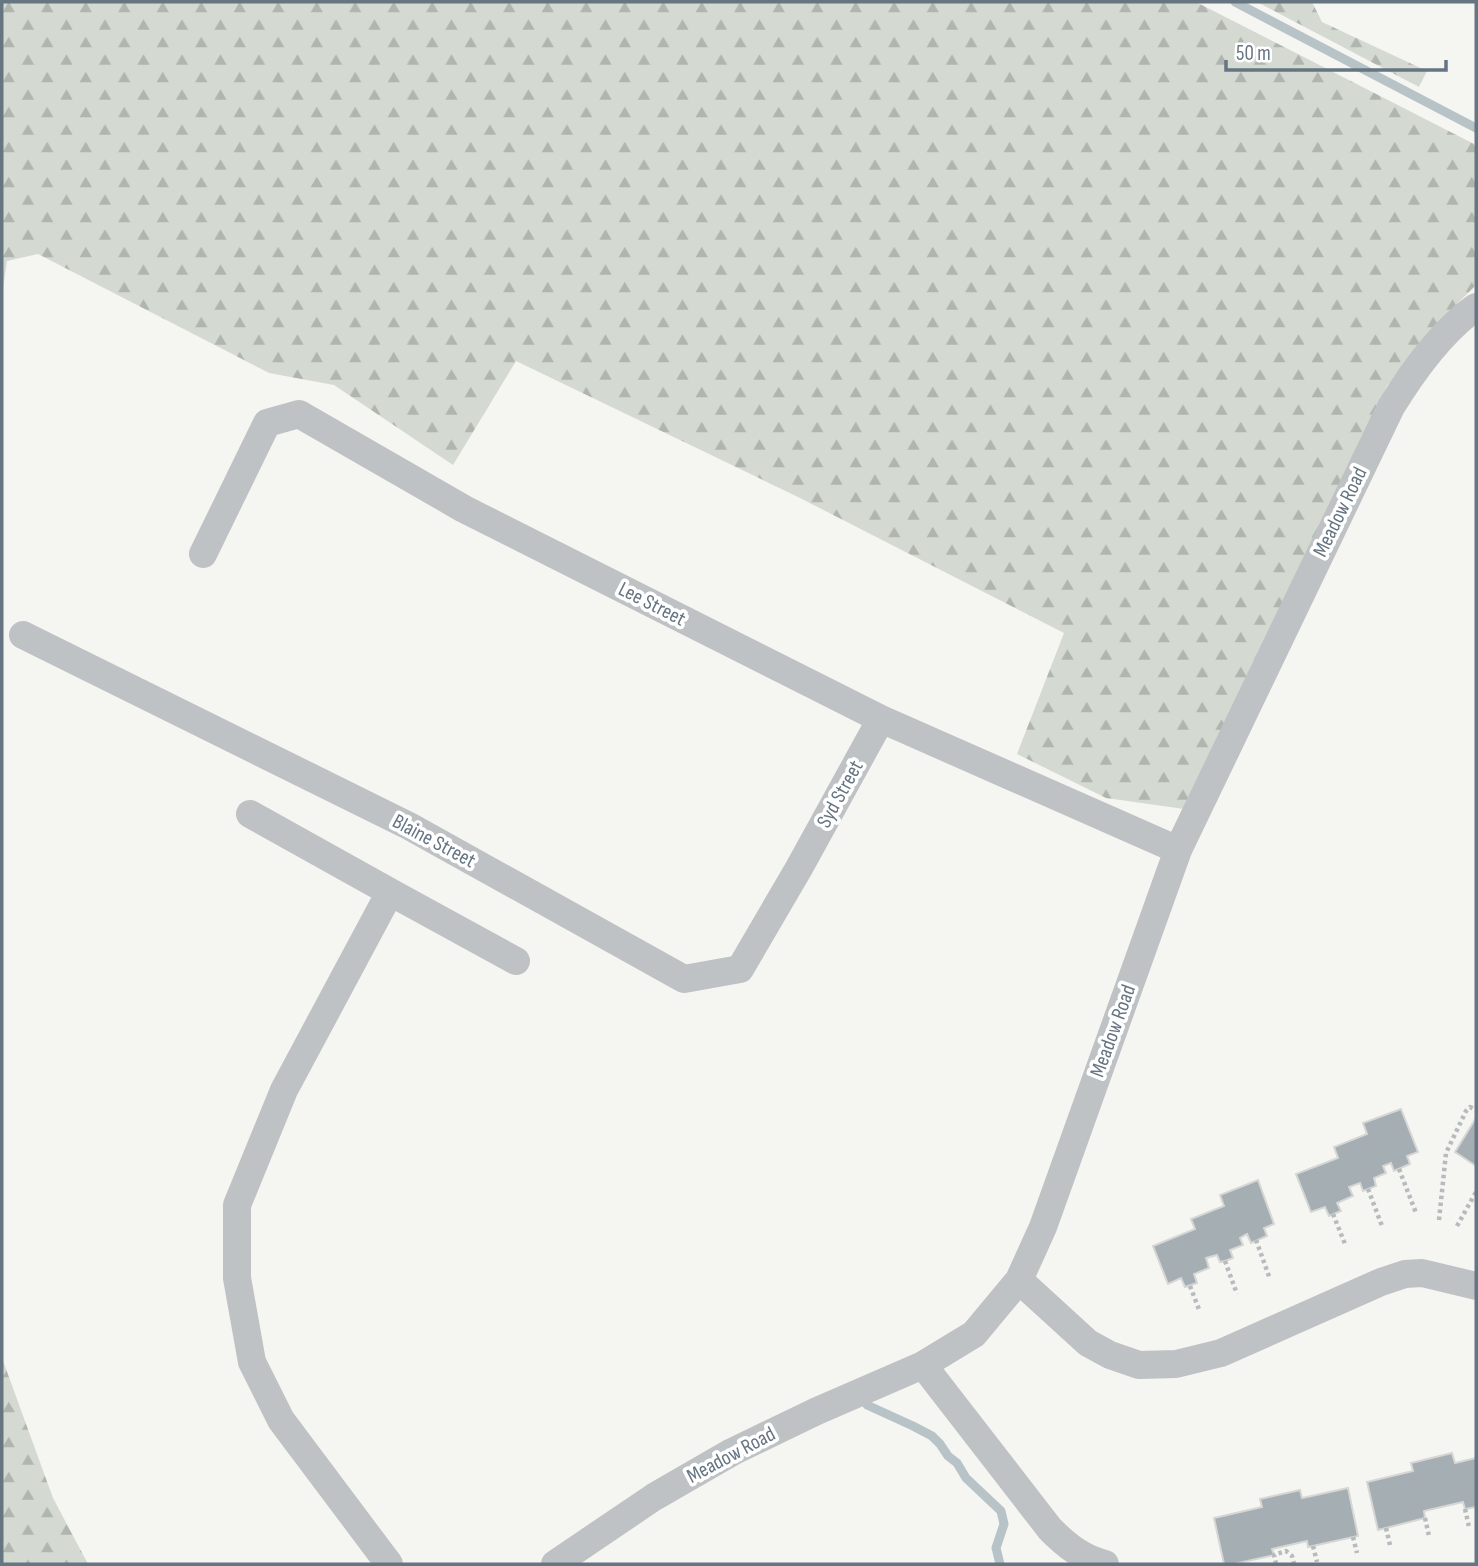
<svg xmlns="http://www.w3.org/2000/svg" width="1478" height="1566" viewBox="0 0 1478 1566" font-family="'Sofia Sans Condensed',sans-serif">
<defs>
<pattern id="forest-firs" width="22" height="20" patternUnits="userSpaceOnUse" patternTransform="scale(1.75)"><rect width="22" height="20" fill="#d4dad1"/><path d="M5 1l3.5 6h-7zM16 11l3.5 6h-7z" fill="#b0b5af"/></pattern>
</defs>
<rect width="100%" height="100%" fill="#f5f5f1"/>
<path fill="url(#forest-firs)" d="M2,2H1196L1476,145V285L1434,327L1387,386L1184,809L1106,798L1017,754L1064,633L798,497L516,361L453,465L334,385L269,373L38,254L7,261L2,295Z
M1257,2H1312L1322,22L1427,71L1419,87Z
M2,1358L53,1498L88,1564H2Z"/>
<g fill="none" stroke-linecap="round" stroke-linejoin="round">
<path stroke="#b8c3c8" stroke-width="9" d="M1235,2L1476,128
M867,1405L913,1426L932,1436L940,1444L948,1456L957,1463L966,1478L1001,1511L1004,1524L996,1548L1000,1564"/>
</g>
<path fill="#a5aeb3" stroke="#d6d6d4" stroke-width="2" d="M1401,1109L1418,1152L1407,1156L1410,1164L1394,1171L1391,1163L1383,1166L1386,1173L1374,1178L1376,1186L1363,1191L1360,1183L1349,1187L1353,1196L1337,1203L1341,1211L1329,1216L1325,1207L1311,1212L1296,1174L1338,1158L1334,1147L1367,1134L1363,1123Z
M1476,1118V1166L1455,1152Z
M1258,1180L1274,1224L1264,1228L1267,1236L1251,1243L1247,1234L1240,1238L1243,1245L1230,1250L1233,1258L1225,1261L1220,1262L1217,1255L1206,1258L1209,1268L1194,1274L1197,1283L1185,1287L1181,1278L1168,1284L1153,1246L1195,1229L1191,1219L1224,1206L1220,1195Z
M1452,1453L1455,1463L1476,1458V1507L1465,1509L1463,1502L1424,1511L1425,1518L1378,1530L1367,1482L1413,1471L1411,1463Z
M1348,1488L1358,1536L1308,1547L1307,1541L1272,1549L1274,1555L1234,1564H1224L1214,1518L1262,1507L1260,1499L1300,1490L1302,1498Z"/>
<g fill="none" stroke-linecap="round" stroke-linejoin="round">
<path stroke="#b8bbbd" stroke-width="4.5" stroke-dasharray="3.5 3.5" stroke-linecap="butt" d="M1399,1169L1416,1213
M1368,1189L1382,1226
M1333,1214L1345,1244
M1439,1220L1446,1153L1466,1111L1470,1107L1476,1110
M1457,1226L1476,1192
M1256,1240L1270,1279
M1225,1261L1237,1294
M1190,1286L1200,1312
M1465,1509L1469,1527
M1425,1518L1429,1536
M1386,1528L1390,1545
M1353,1537L1357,1553
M1313,1546L1317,1562
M1276,1564L1274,1555L1286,1551L1292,1556L1294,1564"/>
<path stroke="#bec2c5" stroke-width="28" d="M203,554L267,423L299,414L464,509L881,719L1178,850
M23,635L409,826L684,979L740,969L799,868L881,719
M250,814L390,892L284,1090L237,1205V1278L252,1362L281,1420L389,1564
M390,892L516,961
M1019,1280L1088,1343L1110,1355L1139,1365L1176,1364L1221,1353L1381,1282L1405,1274L1422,1273L1476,1286
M923,1365L1050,1529C1067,1546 1082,1558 1105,1564
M555,1564L654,1497L732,1452L817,1411L923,1365L974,1334L1019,1280L1043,1227L1178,850L1391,407C1413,371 1442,331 1476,307"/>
</g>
<g text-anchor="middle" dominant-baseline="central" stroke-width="7" stroke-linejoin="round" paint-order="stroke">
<g font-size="21" fill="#657582" stroke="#fff">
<text transform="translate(1340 512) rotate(-64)">Meadow Road</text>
<text transform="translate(652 604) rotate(27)">Lee Street</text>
<text transform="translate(840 794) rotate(-61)">Syd Street</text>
<text transform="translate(434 841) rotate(28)">Blaine Street</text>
<text transform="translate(1113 1031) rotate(-70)">Meadow Road</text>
<text transform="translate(731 1455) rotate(-28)">Meadow Road</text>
</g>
</g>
<rect width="1478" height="1566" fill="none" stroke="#657582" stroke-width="7"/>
<path d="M1226 60v10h220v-10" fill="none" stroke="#657582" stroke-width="3.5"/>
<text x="1236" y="60" font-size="21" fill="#657582" stroke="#ffffff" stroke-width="5" paint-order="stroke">50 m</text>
</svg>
